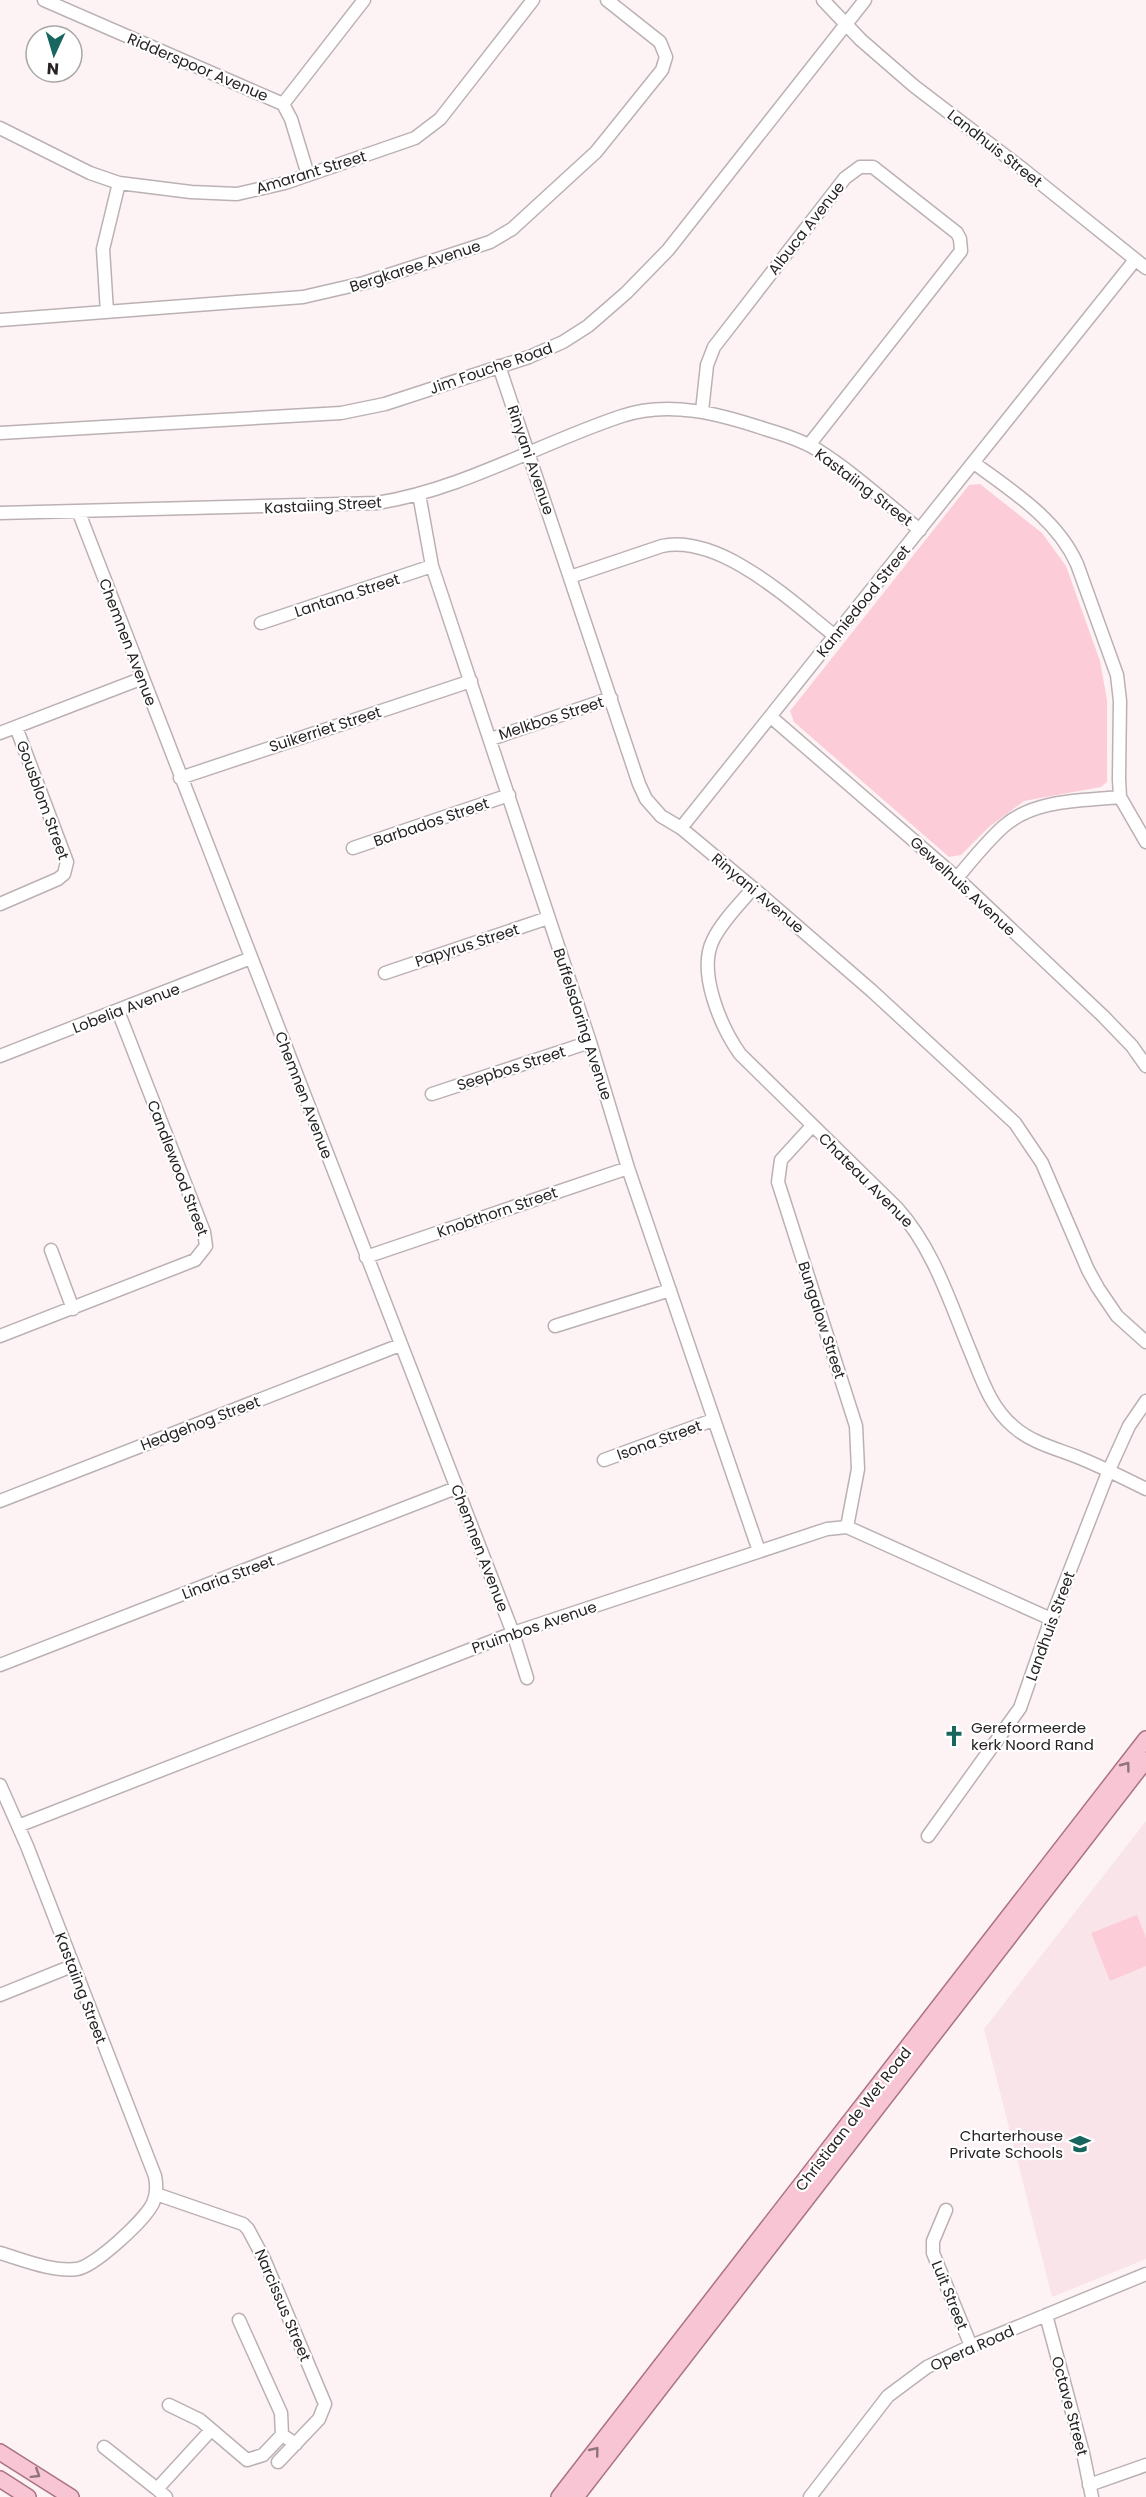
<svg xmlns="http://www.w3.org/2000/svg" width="1146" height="2497" viewBox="0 0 1146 2497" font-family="Poppins,sans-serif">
<rect width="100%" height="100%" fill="#fdf3f5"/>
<path fill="#f8e4e9" d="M1146,1821V2259L1052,2297L984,2029Z"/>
<path fill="#fdccd9" d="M980,484L1042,533L1066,566L1100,661L1107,700V782L1101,787L1024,801L989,827L961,855L949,857L794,722L790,711L969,485Z
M1137,1915L1146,1938V1966L1110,1981L1091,1933Z"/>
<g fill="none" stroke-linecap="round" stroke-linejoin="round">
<defs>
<path id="minor" d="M44,0L283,104L291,119L308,175
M823,0L861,40L914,86L1024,170L1146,268
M283,104L364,0
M0,128L90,173L119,183L191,192L237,194L285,183L415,138L440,119L533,0
M107,312L103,249L119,183
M0,320L303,297L364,283L490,242L512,229L596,152L662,70L666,57L660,42L607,0
M499,366L639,784L646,799L661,816L681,828L753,888L872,991L1015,1123L1042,1163L1088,1270L1098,1288L1117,1316L1146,1342
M702,411L707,365L714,347L845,178L860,167H873L957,233L960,239L961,251L809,445
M0,433L341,413L385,404L529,357L563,342L588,326L626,293L668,250L865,0
M974,463C1012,491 1057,519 1077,564L1117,675L1120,701L1119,779L1120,797L1146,842
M419,494L432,566L590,1042L628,1168L759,1551
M0,513L377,503C464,489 540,443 622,416C669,400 720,414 765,429C782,434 801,440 816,449C853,472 886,503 920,530
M79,513L513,1633L527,1678
M570,577L662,546C721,534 792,602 835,636
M261,623L432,566
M771,717L957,878L1103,1016L1132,1046L1146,1066
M0,733L143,678
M491,739L611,698
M180,778L471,681
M681,828L1135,260
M353,848L509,795
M957,878C972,860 987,841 1004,826C1035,799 1082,801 1120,797
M753,888C740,904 722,921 713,940C697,972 721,1027 740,1054L897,1208C934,1249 950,1303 971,1353C982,1380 991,1408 1014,1427C1032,1443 1058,1449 1080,1458C1102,1467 1124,1478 1146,1489
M0,904L58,879L64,874L67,862L16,727
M385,973L548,918
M0,1056L251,958
M432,1094L590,1042
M812,1126L781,1160L778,1182L856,1426L858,1469L847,1527
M51,1250L73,1309
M366,1257L628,1168
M555,1326L670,1290
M0,1336L195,1260L206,1246L204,1232L118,1011
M604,1460L713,1420
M0,1501L400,1345
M0,1665L456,1488
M0,1785L27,1846L155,2176C157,2186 157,2194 153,2203C145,2220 94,2267 77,2269C52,2272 24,2260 0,2253
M18,1826L513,1633L827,1529L847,1527L1051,1619
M928,1836L1020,1708L1051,1619L1109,1470L1129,1426L1146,1401
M0,1995L72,1966
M156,2194L243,2224L248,2229L264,2259L325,2404L319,2419L278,2462
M946,2210L933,2241V2253L971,2346
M1046,2315L1083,2453L1092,2497
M239,2320L281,2413L282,2435
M169,2405L200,2420L247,2460L263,2455L282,2435L296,2444
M104,2447L157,2489L211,2430
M1089,2485L1146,2465
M157,2489L166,2497
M810,2497L888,2396L927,2367L971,2346L1146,2274"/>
<path id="major" d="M0,2452L71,2497
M0,2479L28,2497
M559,2497L1146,1739
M576,2497L1146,1760"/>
</defs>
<use href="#minor" stroke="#bbb1b4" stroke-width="15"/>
<use href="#major" stroke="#aa7383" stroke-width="18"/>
<use href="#minor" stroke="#fff" stroke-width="12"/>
<use href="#major" stroke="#f7c5d3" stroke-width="15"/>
</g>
<defs><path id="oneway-chevron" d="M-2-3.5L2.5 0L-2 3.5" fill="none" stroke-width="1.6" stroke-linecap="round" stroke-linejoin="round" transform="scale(1.5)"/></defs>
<g stroke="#8f747c">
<use href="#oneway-chevron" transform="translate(1126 1766) rotate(-53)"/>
<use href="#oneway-chevron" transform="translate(595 2451) rotate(-51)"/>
<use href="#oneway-chevron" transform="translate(36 2474) rotate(32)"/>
</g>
<defs>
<symbol id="church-bare" viewBox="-9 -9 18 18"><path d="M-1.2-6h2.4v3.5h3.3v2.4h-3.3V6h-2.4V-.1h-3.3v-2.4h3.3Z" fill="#19655f" stroke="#fff" stroke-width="2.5" paint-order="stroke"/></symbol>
<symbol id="school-bare" viewBox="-9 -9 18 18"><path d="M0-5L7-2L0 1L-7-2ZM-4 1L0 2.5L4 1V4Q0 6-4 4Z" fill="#19655f" stroke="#fff" stroke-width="2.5" paint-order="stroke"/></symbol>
</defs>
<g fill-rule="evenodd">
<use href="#church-bare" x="939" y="1721" width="30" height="30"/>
<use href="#school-bare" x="1065" y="2129" width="30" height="30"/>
</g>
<g text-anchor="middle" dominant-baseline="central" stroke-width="4.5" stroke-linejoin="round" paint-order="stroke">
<g font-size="15" fill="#272324" stroke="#fff">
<text transform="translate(198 67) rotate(23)">Ridderspoor Avenue</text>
<text transform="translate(995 148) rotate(38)">Landhuis Street</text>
<text transform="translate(311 172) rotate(-17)">Amarant Street</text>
<text transform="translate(806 228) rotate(-52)">Albuca Avenue</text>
<text transform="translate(415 266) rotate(-18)">Bergkaree Avenue</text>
<text transform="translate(491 368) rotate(-19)">Jim Fouche Road</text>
<text transform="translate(531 460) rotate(71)">Rinyani Avenue</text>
<text transform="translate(864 487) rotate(37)">Kastaiing Street</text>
<text transform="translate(323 505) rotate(-3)">Kastaiing Street</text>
<text transform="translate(347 595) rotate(-18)">Lantana Street</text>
<text transform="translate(863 601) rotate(-51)">Kanniedood Street</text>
<text transform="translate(128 642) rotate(69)">Chemnen Avenue</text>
<text transform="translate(551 718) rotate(-18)">Melkbos Street</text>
<text transform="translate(325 729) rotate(-18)">Suikerriet Street</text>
<text transform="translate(43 800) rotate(70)">Gousblom Street</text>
<text transform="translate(431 822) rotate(-19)">Barbados Street</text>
<text transform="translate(963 886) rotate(43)">Gewelhuis Avenue</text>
<text transform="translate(758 893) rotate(40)">Rinyani Avenue</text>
<text transform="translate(467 945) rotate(-18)">Papyrus Street</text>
<text transform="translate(126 1008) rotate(-21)">Lobelia Avenue</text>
<text transform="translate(583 1024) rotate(72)">Buffelsdoring Avenue</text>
<text transform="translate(511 1068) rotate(-18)">Seepbos Street</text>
<text transform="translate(304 1095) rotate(69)">Chemnen Avenue</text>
<text transform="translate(178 1168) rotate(69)">Candlewood Street</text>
<text transform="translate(866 1180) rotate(45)">Chateau Avenue</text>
<text transform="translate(497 1212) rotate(-19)">Knobthorn Street</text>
<text transform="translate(822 1320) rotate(72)">Bungalow Street</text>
<text transform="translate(200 1423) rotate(-21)">Hedgehog Street</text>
<text transform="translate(659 1440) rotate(-20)">Isona Street</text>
<text transform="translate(480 1548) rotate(69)">Chemnen Avenue</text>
<text transform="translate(228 1577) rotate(-21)">Linaria Street</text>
<text transform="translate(1050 1626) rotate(-70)">Landhuis Street</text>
<text transform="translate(534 1627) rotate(-19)">Pruimbos Avenue</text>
<text transform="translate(81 1988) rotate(69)">Kastaiing Street</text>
<text transform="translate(853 2119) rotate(-52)">Christiaan de Wet Road</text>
<text transform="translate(950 2295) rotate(68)">Luit Street</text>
<text transform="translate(283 2305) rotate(67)">Narcissus Street</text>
<text transform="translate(972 2348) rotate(-24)">Opera Road</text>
<text transform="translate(1070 2406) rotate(75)">Octave Street</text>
</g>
<g font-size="15" fill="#272324" stroke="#fff" text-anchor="start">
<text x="971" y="1727">Gereformeerde<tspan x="971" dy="17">kerk Noord Rand</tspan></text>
<text x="1063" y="2135" text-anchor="end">Charterhouse<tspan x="1063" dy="17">Private Schools</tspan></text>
</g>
</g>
<g transform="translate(54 54) rotate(184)"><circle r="28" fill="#ffffff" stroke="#a9a7a7" stroke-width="1.5"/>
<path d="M0-4.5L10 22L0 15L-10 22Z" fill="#19655f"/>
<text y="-9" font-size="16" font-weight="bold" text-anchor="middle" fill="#272324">N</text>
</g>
</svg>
